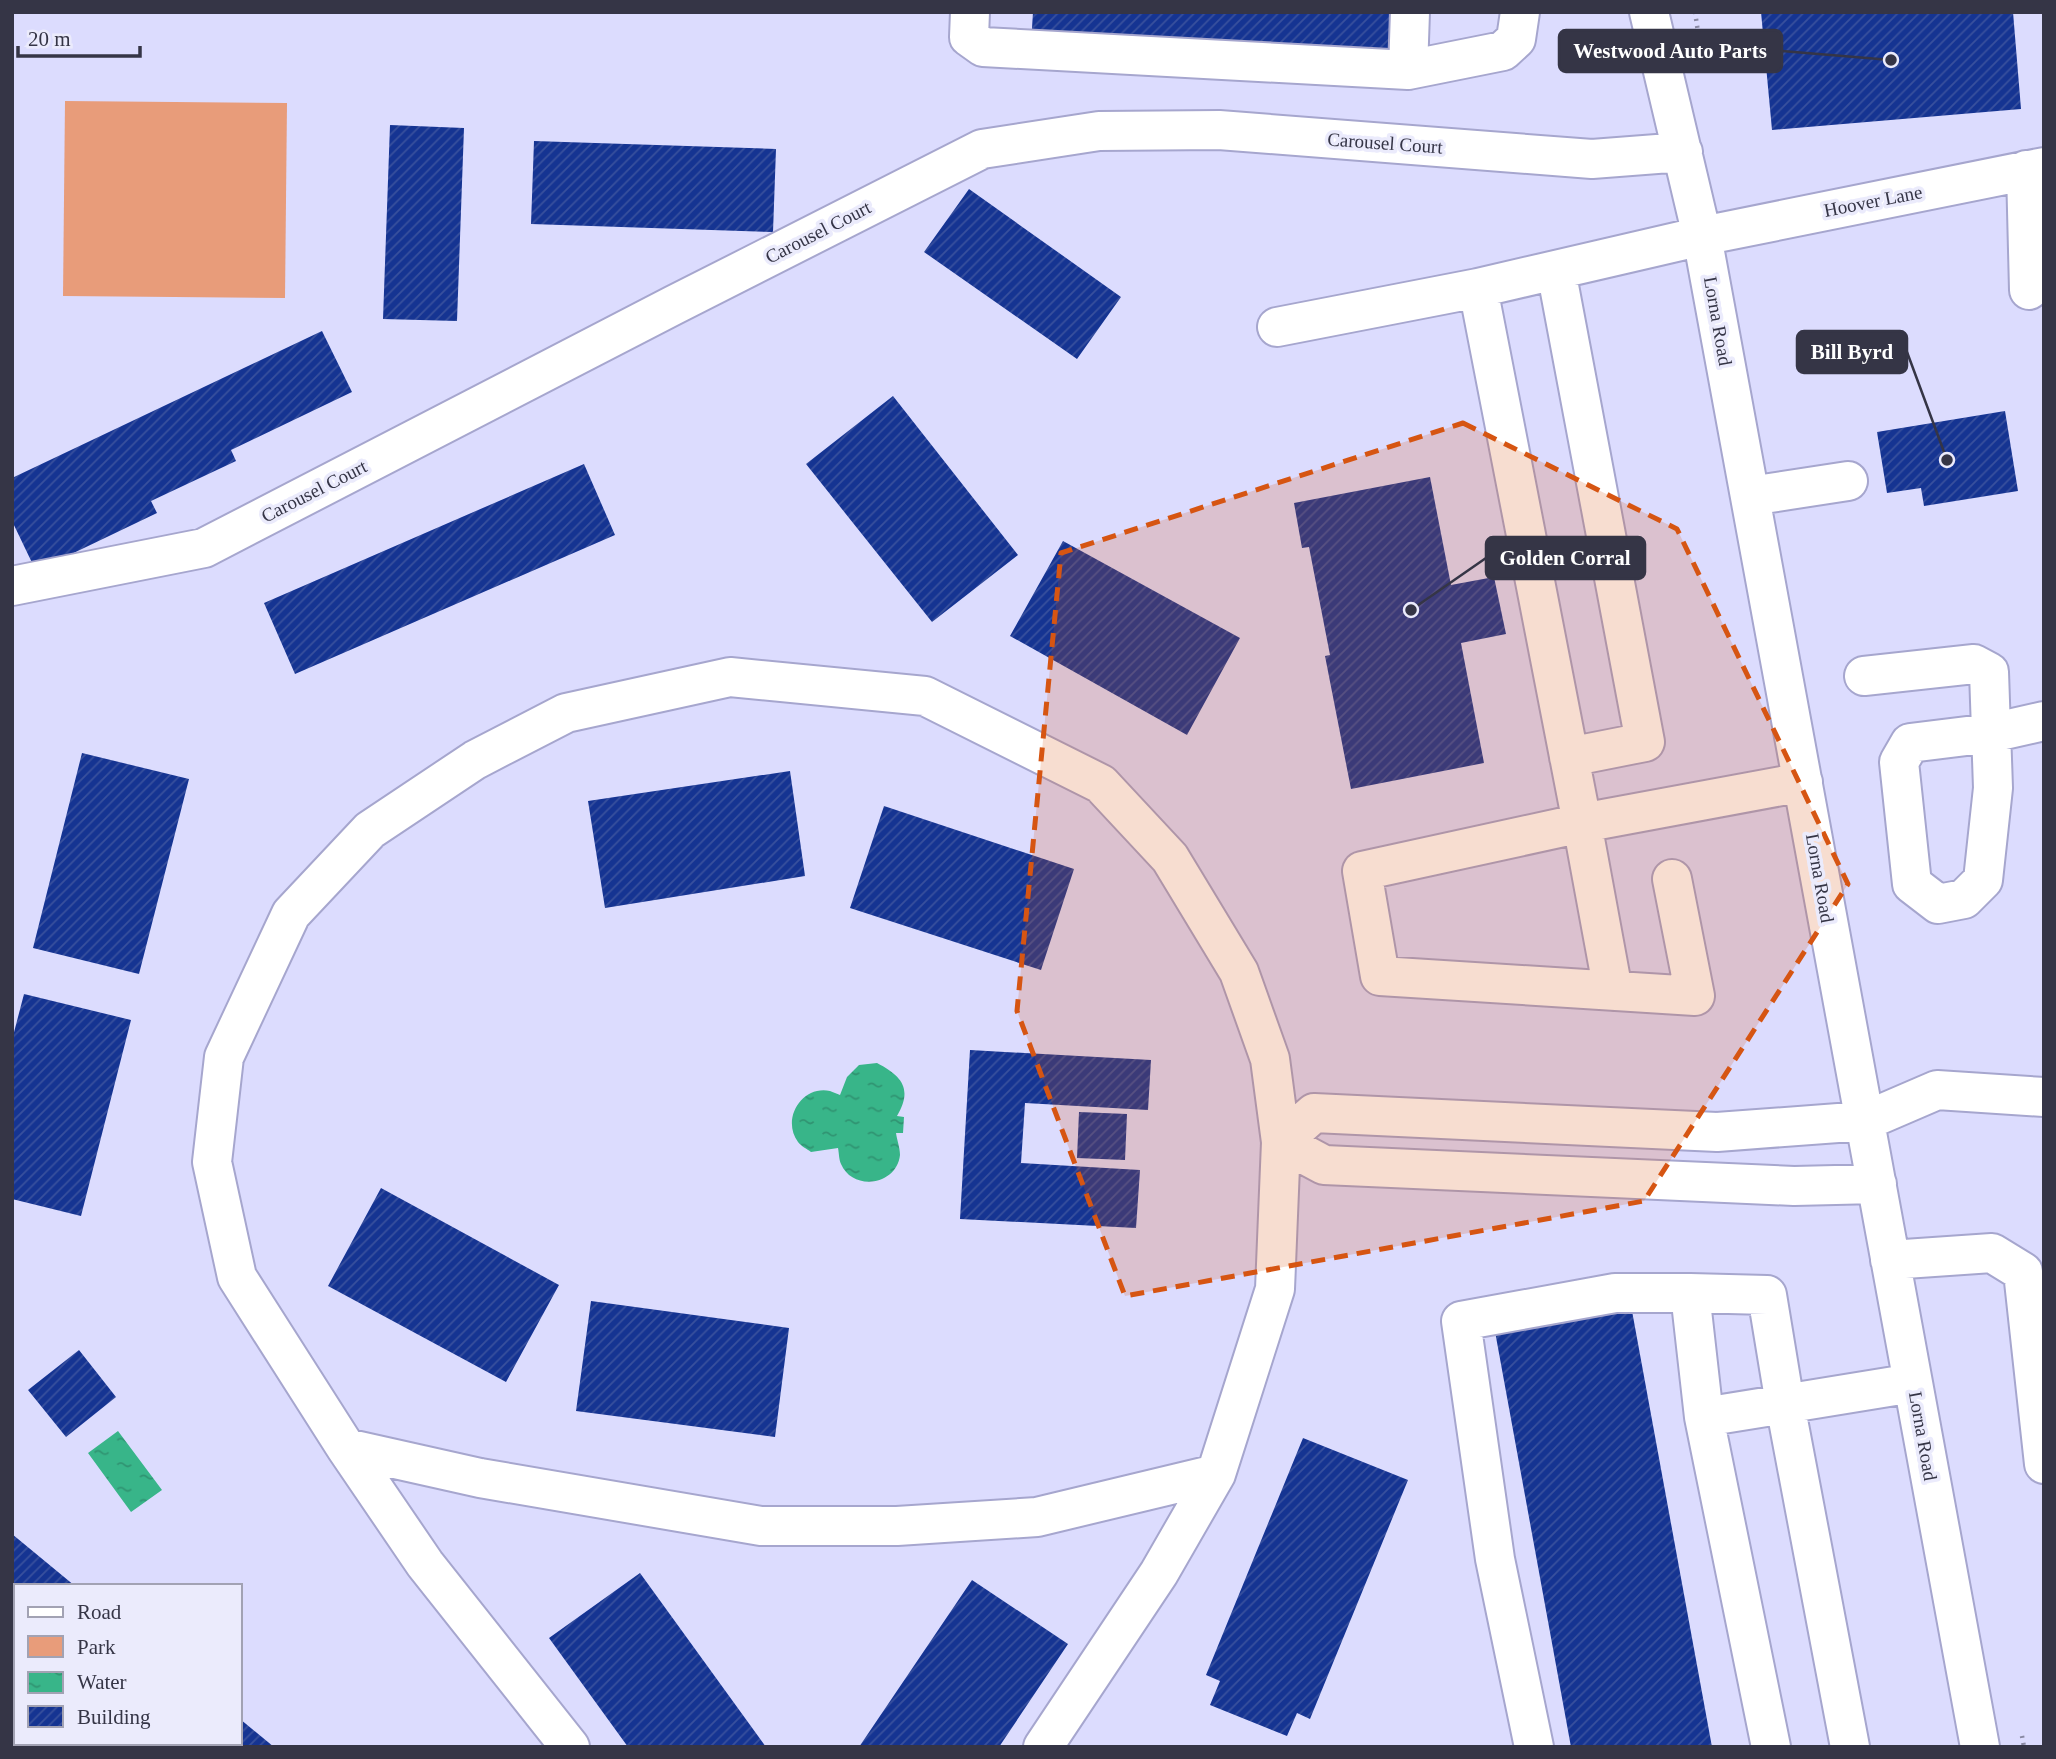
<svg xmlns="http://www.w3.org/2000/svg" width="2056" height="1759" viewBox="0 0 2056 1759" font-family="Georgia,serif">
<defs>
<pattern id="water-ripples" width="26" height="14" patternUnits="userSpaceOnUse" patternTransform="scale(1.75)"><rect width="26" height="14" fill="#38b589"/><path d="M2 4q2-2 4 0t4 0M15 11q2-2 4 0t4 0" fill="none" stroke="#309472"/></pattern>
<pattern id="building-hatch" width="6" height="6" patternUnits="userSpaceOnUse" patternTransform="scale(1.75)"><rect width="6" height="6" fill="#153492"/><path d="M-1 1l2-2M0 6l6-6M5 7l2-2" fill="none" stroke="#38509d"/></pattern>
</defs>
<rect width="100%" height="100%" fill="#dcdcfe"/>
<path fill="#e89c7a" d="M65,101L287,103L285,298L63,296Z"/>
<path fill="url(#water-ripples)" d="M877,1063C902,1076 913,1089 897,1116L904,1117L903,1133H896C897,1140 900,1148 900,1155C897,1185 853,1192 841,1164C839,1160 839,1153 838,1148L811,1152C807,1149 801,1146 798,1142C781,1119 802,1085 830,1091C833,1092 837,1094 840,1095L847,1077L859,1065Z
M118,1431L162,1490L131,1512L88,1453Z"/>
<path fill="url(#building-hatch)" d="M1033,12H1393L1391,64L1031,44Z
M1761,12H2013L2021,109L1772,130Z
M390,125L464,128L457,321L383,319Z
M534,141L776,149L773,232L531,224Z
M969,189L1121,297L1077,359L924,252Z
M322,331L352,392L231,450L236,461L151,501L157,513L36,571L12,521V478Z
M893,396L1018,555L932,622L806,464Z
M2005,411L2018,491L1924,506L1921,488L1887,493L1877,432Z
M584,464L615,535L295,674L264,603Z
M1430,477L1451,585L1494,577L1506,634L1461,643L1484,763L1351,789L1325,656L1330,655L1309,547L1302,548L1294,503Z
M1063,541L1240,638L1187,735L1010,636Z
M82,753L189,779L139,974L33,948Z
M790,771L805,876L605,908L588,801Z
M884,806L1074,869L1041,970L850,908Z
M24,994L131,1020L81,1216L12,1199V1040Z
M970,1050L1151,1060L1148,1110L1025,1103L1021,1163L1140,1170L1136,1228L960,1219Z
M1079,1112L1127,1114L1125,1160L1077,1158Z
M381,1188L559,1285L506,1382L328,1286Z
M1630,1300L1712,1747H1571L1494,1326Z
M591,1301L789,1328L775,1437L576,1411Z
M79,1350L116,1397L66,1437L28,1390Z
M1303,1438L1408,1480L1310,1719L1297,1713L1287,1736L1210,1705L1220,1681L1206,1675Z
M12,1534L75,1586H16V1630L12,1627Z
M640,1573L766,1747H628L549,1638Z
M972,1580L1068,1644L999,1747H859Z
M240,1719L274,1747H159L155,1743H240Z"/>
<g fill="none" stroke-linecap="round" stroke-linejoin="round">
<defs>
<path id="minor" d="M970,12L969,37L983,47L1408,70L1503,51L1516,39L1520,12
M1649,12L1702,236L1980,1747
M1408,70L1410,12
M2026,170L2029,290
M1556,270L1645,742L1569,757
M1277,327L1478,288
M1750,496L1848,481
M12,586L204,548L674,305L982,149L1099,131L1219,130L1592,159L1683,152
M1864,676L1974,664L1989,672L1993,788L1983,880L1964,899L1938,904L1912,884L1899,762L1910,743L1991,733L2044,721
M1803,782L1582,823L1478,288L1702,236L2044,167
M1613,991L1582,823L1362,871L1380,976L1695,996L1672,879
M1877,1184L1794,1186L1324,1165L1281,1142L1314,1113L1717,1132L1865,1121L1937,1090L2044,1097
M1890,1260L1992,1253L2023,1272L2044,1464
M1690,1293L1767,1295L1785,1404L1850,1747
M1704,1417L1913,1383
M346,1448L425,1564L570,1747
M1043,1747L1159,1573L1216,1474L1275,1289L1281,1142L1270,1059L1239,972L1170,858L1101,784L925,696L730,677L566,713L475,760L370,830L291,914L224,1057L212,1162L237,1277L346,1448L480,1478L761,1526H897L1037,1517L1216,1474
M1534,1747L1495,1559L1461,1321L1615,1293H1690L1704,1417L1771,1747"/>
</defs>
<use href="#minor" stroke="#a6a6ce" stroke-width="42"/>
<path stroke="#8989a3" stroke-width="4.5" stroke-dasharray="2 5" stroke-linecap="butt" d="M1695,12L1698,32
M2022,1736L2024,1747"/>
<use href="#minor" stroke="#fff" stroke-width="38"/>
</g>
<path fill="#d65512" fill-opacity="0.2" stroke="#d65512" stroke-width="5" stroke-dasharray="14 9" stroke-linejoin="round" d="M1463,423L1677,529L1848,884L1644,1201L1125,1296L1017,1011L1061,553Z"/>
<g text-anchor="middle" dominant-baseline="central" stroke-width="7" stroke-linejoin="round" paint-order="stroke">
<g font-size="19" fill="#353546" stroke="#ebebfc">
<text transform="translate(1385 143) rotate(4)">Carousel Court</text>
<text transform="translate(1873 201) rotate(-11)">Hoover Lane</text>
<text transform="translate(818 232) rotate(-27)">Carousel Court</text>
<text transform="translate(1718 321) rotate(80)">Lorna Road</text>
<text transform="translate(314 491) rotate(-27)">Carousel Court</text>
<text transform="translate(1820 878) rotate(80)">Lorna Road</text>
<text transform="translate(1923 1436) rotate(80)">Lorna Road</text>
</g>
</g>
<path fill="none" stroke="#353546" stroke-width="2.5" d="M1891 60L1782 51M1947 460L1907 352M1411 610L1486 558"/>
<g fill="#353546" stroke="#ebebfc" stroke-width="2.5">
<circle cx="1891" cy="60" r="7"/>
<circle cx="1947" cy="460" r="7"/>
<circle cx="1411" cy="610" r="7"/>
</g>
<g fill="#353546" stroke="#353546" stroke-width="2.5">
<rect x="1559" y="30" width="223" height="42" rx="7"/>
<rect x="1797" y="331" width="110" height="42" rx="7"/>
<rect x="1486" y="537" width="159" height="42" rx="7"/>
</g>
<g font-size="21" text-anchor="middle" font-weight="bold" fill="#fff">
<text x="1670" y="58">Westwood Auto Parts</text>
<text x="1852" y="359">Bill Byrd</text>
<text x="1565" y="565">Golden Corral</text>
</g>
<rect width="2056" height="1759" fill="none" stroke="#353546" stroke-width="28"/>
<rect x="14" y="1584" width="228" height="161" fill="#ebebfc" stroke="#a2a2b3" stroke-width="2"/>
<rect x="28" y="1607" width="35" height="10" fill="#ffffff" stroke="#a2a2b3" stroke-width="2"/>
<text x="77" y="1619" font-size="21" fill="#353546">Road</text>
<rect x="28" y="1636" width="35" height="21" fill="#e89c7a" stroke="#a2a2b3" stroke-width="2"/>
<text x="77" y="1654" font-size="21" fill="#353546">Park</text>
<rect x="28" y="1672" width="35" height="21" fill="url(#water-ripples)" stroke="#a2a2b3" stroke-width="2"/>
<text x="77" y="1689" font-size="21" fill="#353546">Water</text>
<rect x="28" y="1706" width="35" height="21" fill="url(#building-hatch)" stroke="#a2a2b3" stroke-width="2"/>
<text x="77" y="1724" font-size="21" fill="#353546">Building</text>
<path d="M18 46v10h122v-10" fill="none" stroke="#353546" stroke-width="3.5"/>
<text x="28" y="46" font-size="21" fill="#353546" stroke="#ebebfc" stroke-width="5" paint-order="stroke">20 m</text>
</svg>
